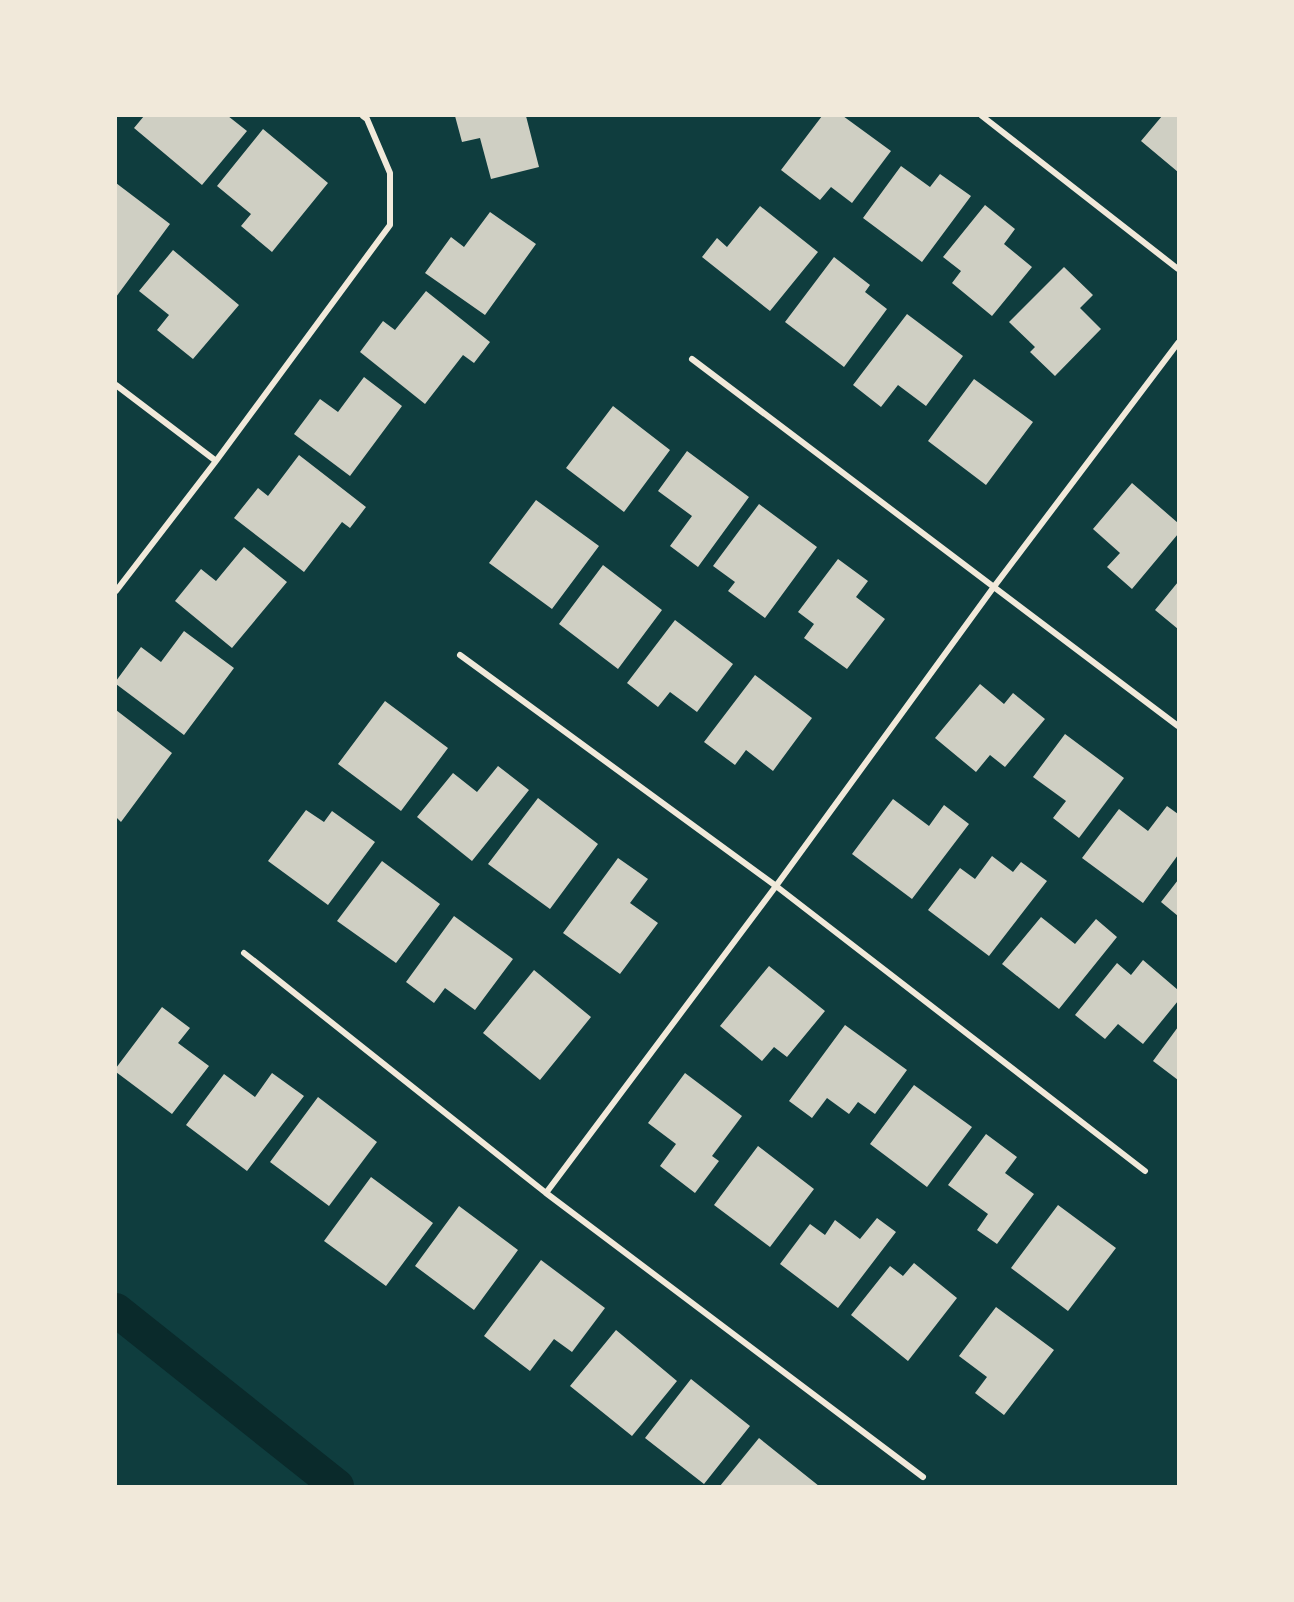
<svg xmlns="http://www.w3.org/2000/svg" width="1294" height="1602" viewBox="0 0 1294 1602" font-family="Merriweather,serif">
<rect width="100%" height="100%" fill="#0f3d3e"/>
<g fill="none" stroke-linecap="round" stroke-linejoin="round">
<path stroke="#0a2a2b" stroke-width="34" d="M116,1310L337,1486"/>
</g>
<path fill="#cfcfc3" d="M144,116H228L247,131L202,185L134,128Z
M455,116H526L539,167L491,179L480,138L462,142Z
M822,116H843L891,151L852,203L831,187L820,200L781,170Z
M1162,116H1178V172L1141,141Z
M263,129L328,183L272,252L241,226L251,214L217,186Z
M901,166L930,187L940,174L971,196L922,262L863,218Z
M116,183L170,224L116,297Z
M985,205L1015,229L1004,244L1032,267L992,316L952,283L961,271L943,257Z
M760,206L818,252L770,311L702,257L717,238L727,247Z
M490,212L536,244L485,315L425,273L451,237L464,247Z
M173,250L239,305L193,359L157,330L169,315L139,291Z
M834,257L870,285L865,292L887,309L844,367L785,322Z
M1064,267L1093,295L1080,308L1101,329L1055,376L1030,352L1035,347L1009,322Z
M426,291L490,342L474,363L463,355L425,404L360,352L383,321L395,330Z
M907,314L963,356L926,406L898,385L881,407L853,385Z
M364,377L402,406L350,476L294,434L320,399L338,412Z
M974,379L1033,422L986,485L928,441Z
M613,406L670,450L624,512L566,468Z
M687,451L749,497L698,567L670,546L692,516L658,491Z
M299,455L366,507L350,528L342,522L304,572L234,518L258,488L268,496Z
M1132,483L1178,523V534L1132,589L1107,567L1120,553L1093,529Z
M536,500L599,546L552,609L489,563Z
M759,504L817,547L765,618L728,591L735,582L713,566Z
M244,547L287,582L232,648L175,601L201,569L216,581Z
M838,559L868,581L856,597L885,619L847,669L804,638L814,624L798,612Z
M603,565L662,610L618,669L559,624Z
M1178,582V629L1155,610Z
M675,620L733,664L697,712L670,692L658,707L627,683Z
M184,631L234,668L184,735L116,684V681L141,647L161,662Z
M755,675L812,718L773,771L746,750L735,765L704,742Z
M980,684L1004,704L1013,693L1045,719L1005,767L990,755L976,772L935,738Z
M385,701L448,748L401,811L338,764Z
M116,710L172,753L121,822L116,817Z
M1065,734L1124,778L1079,838L1053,818L1066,801L1033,777Z
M498,766L529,790L472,861L417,817L453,773L477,792Z
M538,798L598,844L550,909L488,864Z
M893,799L929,826L944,805L969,824L912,899L852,854Z
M1167,806L1178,814V855L1143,903L1082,858L1119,809L1148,831Z
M306,810L324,822L332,811L375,842L328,905L268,861Z
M992,856L1013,872L1021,862L1047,881L989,956L928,910L960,868L975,879Z
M618,858L648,879L630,903L658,923L620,974L563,933Z
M382,861L440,904L396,963L337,921Z
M1178,880V916L1161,902Z
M454,916L513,959L475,1010L445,988L434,1003L406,982Z
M1041,917L1075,944L1096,919L1117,937L1059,1009L1002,964Z
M1143,960L1178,990V1001L1143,1044L1118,1024L1105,1039L1075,1015L1117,963L1131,975Z
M769,966L825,1011L787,1057L774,1047L762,1061L720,1026Z
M534,970L591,1017L540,1080L483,1033Z
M162,1007L190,1028L178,1043L209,1066L172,1114L116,1072V1068Z
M845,1025L907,1070L875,1114L858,1102L849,1114L827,1098L812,1118L789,1101Z
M1178,1027V1080L1153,1061Z
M272,1073L304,1096L247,1171L186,1125L224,1074L255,1097Z
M685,1073L742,1116L712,1156L719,1161L695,1193L660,1166L676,1144L648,1123Z
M914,1085L972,1127L927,1187L870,1144Z
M318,1097L377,1142L329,1206L270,1162Z
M986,1134L1017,1157L1005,1173L1034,1194L997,1244L977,1230L988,1214L948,1185Z
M758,1146L814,1189L770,1247L714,1205Z
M371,1177L433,1223L386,1286L324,1241Z
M1058,1205L1116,1248L1068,1311L1011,1268Z
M459,1206L518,1250L474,1310L415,1266Z
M877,1218L896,1232L838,1308L780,1264L810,1224L825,1235L835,1220L860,1239Z
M541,1260L605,1308L572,1352L554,1339L530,1371L484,1336Z
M914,1263L957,1298L908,1361L851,1315L890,1266L903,1276Z
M996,1307L1054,1350L1004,1415L975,1393L987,1377L959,1356Z
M616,1330L677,1381L632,1436L570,1386Z
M691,1379L750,1426L704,1484L645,1438Z
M759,1438L819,1486H720Z"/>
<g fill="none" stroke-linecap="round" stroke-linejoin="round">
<path stroke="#f1e9da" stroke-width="6" d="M982,116L1178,269
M692,359L1178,726
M116,385L216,461
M116,591L216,461L390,225V173L367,119L363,116
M460,655L776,886L1145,1171
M244,953L546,1193L923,1477
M546,1193L776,886L993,588L1178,343"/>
</g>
<rect width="1294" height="1602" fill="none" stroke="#f1e9da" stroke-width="234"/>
</svg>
